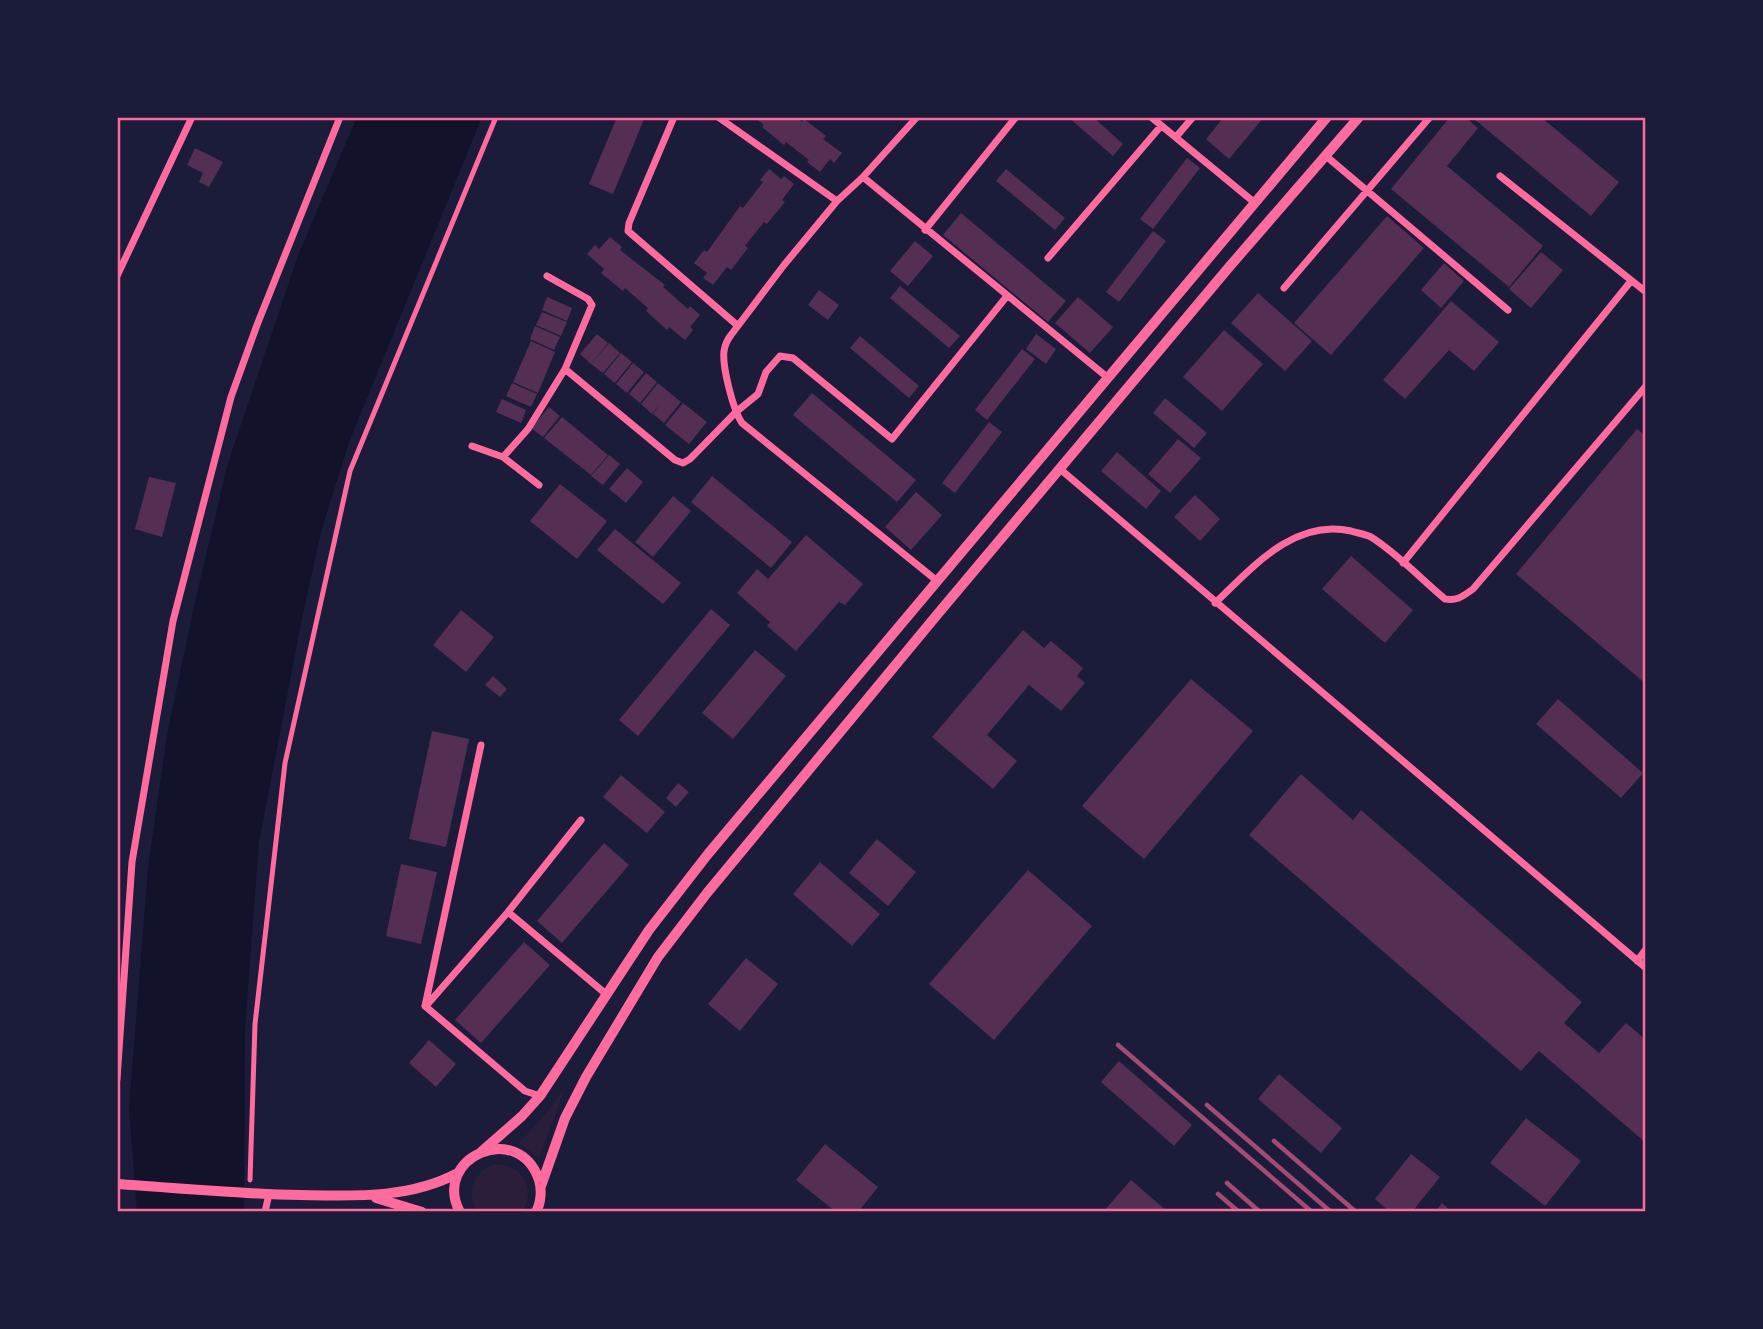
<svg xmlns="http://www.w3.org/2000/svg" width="1763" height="1329" viewBox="0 0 1763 1329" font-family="'Noto Sans',sans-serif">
<rect width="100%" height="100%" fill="#1b1b3a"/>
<path fill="#2a1e3b" d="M565,1088L539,1158L519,1143L547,1112Z
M493,1165C520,1161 538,1188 522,1212L477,1211C466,1192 473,1173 493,1165Z"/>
<path fill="#12122b" d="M357,117H482L349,442L321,532L302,618L259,842L245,1028L244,1212H137L129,1109L148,868L167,735L195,602L228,463L299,253Z"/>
<path fill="#542f53" d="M617,117H645L613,194L589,184Z
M754,117H796L802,122L804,119L826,136L823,139L842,153L834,163L830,159L820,172L807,162L809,160L786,142L784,145L762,127L764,125Z
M1068,117H1093L1123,144L1113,156Z
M1224,117H1264L1229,159L1206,139Z
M1450,117H1465L1478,128L1447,166L1543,246L1509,287L1391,189Z
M1476,117H1541L1619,182L1591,216L1474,119Z
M195,148L223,162L209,187L199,182L203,173L187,165Z
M1187,158L1200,168L1153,229L1140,219Z
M769,169L781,179L784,176L794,184L782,200L785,202L767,224L764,222L745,246L748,248L731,270L727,267L713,285L703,278L707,273L694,263L704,250L707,252L740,206L743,208L763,182L760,180Z
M1006,169L1065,218L1055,230L996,181Z
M961,213L1066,301L1048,322L943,235Z
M1387,216L1424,248L1331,355L1294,323Z
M1153,231L1166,241L1119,302L1106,292Z
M610,237L622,247L620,250L665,285L663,287L688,309L690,306L700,315L690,327L693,330L685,340L669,327L667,330L646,311L648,308L625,288L623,291L601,273L604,269L587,254L595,245L599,249Z
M915,241L933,256L908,286L890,271Z
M1541,252L1563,270L1531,308L1509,289Z
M1444,263L1464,281L1441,308L1421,290Z
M900,286L960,336L949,348L890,298Z
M819,290L839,305L828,320L808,305Z
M1258,293L1312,341L1285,371L1231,323Z
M547,297L572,308L567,321L542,310Z
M1078,297L1113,327L1090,353L1055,323Z
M1451,301L1499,342L1474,371L1449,350L1405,399L1383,380Z
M542,312L567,322L561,336L536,325Z
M535,326L560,337L554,350L530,339Z
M1224,330L1263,364L1222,411L1183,377Z
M597,334L608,343L591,364L580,354Z
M1036,334L1056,349L1046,364L1026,349Z
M860,336L919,386L909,398L850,348Z
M531,341L555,352L538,393L513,382Z
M609,343L620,353L603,373L591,364Z
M1022,349L1035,359L987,420L975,410Z
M621,353L632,362L615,383L604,374Z
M633,363L644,372L627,393L616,384Z
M646,373L657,382L640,403L629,394Z
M512,383L537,394L531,407L506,396Z
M658,383L681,402L664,423L653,414L660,404L652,414L641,404Z
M812,393L916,480L897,502L793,415Z
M1165,398L1207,433L1194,448L1153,413Z
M502,399L526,410L521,423L496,412Z
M683,403L707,422L689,444L665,425Z
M549,407L560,416L543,437L531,428Z
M562,417L608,455L591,475L544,438Z
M989,422L1002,432L955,493L942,483Z
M1637,429L1646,436V684L1516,574Z
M1178,439L1201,458L1170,493L1148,474Z
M1117,452L1161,491L1146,509L1101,471Z
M609,455L620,464L603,485L591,476Z
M627,468L643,482L626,503L609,489Z
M712,476L792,542L771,568L691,502Z
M149,477L176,483L162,537L135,529Z
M560,484L607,521L577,559L530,521Z
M916,492L942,515L911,550L885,527Z
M1195,495L1220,519L1200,541L1174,517Z
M673,496L691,511L653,557L635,542Z
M615,529L681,583L663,604L597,550Z
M806,535L863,584L845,605L839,602L796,651L767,626L770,622L737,593L757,569L768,579Z
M1351,556L1413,610L1385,643L1322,589Z
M711,609L730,625L638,736L619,720Z
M461,610L494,637L466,672L433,645Z
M1023,630L1044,648L1051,641L1083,668L1077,676L1085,683L1061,711L1029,685L987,735L1017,761L993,789L932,737Z
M755,650L786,676L733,739L702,713Z
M493,676L507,689L500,697L485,685Z
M1191,679L1253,731L1144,859L1082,806Z
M1558,699L1643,773L1621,798L1536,724Z
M432,731L469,739L446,847L409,839Z
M1301,774L1353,820L1361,810L1582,1002L1564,1023L1599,1053L1626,1023L1646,1040V1143L1539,1051L1521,1071L1249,835Z
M621,775L665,812L647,833L603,797Z
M678,783L689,792L676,807L666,798Z
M877,839L916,872L888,906L849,873Z
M604,843L629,865L562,943L537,921Z
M820,862L880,914L852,946L793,894Z
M401,864L437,872L421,944L386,936Z
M1028,870L1092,926L994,1040L929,984Z
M524,942L550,965L481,1043L455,1020Z
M746,958L778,984L740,1031L708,1004Z
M429,1040L456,1064L436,1087L409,1063Z
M1119,1061L1192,1125L1174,1146L1101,1082Z
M1279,1074L1342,1128L1321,1153L1258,1099Z
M1526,1118L1581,1161L1545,1206L1490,1163Z
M825,1144L878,1187L858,1212H836L796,1180Z
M1411,1154L1440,1177L1412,1212H1390L1375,1199Z
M1131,1180L1168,1212H1103Z
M1442,1203L1452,1212H1435Z"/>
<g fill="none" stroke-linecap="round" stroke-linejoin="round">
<path stroke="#ff6b9d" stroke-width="5" d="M250,1180L255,1024L285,763L350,471L496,117"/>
<path stroke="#ff6b9d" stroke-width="7" d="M674,117L629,223L628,231L737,325
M718,117L837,201
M917,117L863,177L837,201L784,265L731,335C727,340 725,345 724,351C722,366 733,410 742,423L936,580
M1151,117L1255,203
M1176,137L1193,117
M1326,156L1508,310
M1500,176L1646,292
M863,177L1107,377
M925,230L1016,117
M1048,258L1161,126
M117,276L192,117
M547,276L588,299L592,305L565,369L675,460L683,463L690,459L736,412L758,394L766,372L780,356L793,358L892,439L1007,296
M1284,288L1430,117
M472,446L503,457L528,429L565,369
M503,457L539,485
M1060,469L1646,968
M1403,563L1631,281
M1215,603C1252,568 1294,518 1351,531C1357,533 1365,534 1371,537C1398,554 1421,579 1445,599C1458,601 1463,596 1473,589L1646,386
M508,912L581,820
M1637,961L1646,949
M425,1006L481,745
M425,1006L525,1091L540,1096
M426,1006L508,912L606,994
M117,1079L132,862L173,621L231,397L257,325L340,117
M265,1212L269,1194"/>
<path stroke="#ff6b9d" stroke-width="10" d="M481,1152L522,1116L540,1096L649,930L708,854L1327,117
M117,1184C178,1188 239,1194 300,1195C354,1196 409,1199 458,1173
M541,1186L565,1118L586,1077L658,957L707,893L936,616L1230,266L1359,117
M376,1198L422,1212
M460,1212C431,1158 518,1119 539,1180C542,1189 541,1203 536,1212"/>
<path stroke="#a44b75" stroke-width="4.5" d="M1118,1045L1312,1212
M1207,1105L1331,1212
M1274,1141L1356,1212
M1227,1183L1260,1212
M1218,1194L1239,1212"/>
</g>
<rect width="1763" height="1329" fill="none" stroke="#1b1b3a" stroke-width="238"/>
<rect x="119" y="119" width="1525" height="1091" fill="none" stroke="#ff6b9d" stroke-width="2.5"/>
</svg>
